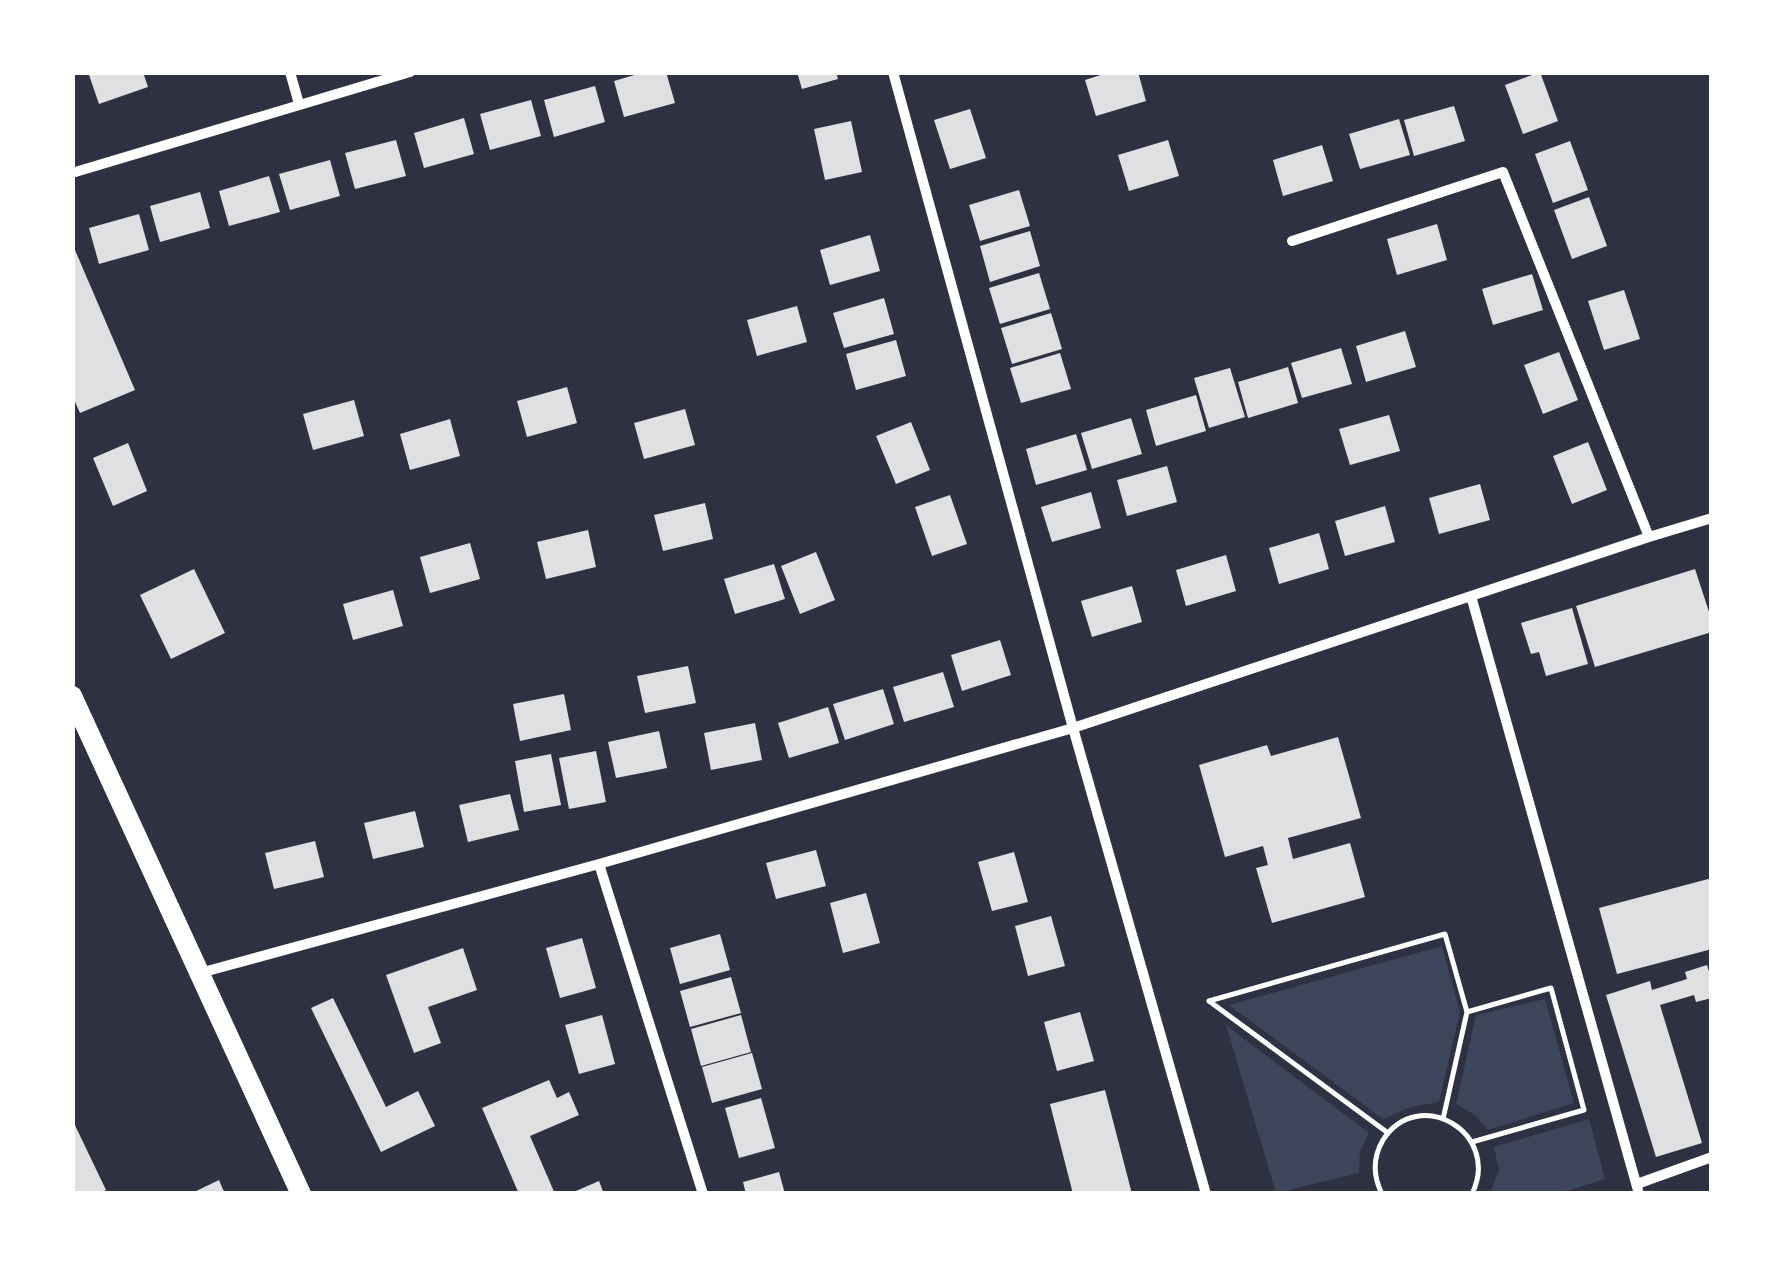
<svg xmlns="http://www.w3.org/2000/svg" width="1784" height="1266" viewBox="0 0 1784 1266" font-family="'Alegreya Sans',sans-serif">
<rect width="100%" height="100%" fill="#2d3142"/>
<path fill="#3c4559" d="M1442,946L1460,1012L1439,1102L1411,1107L1383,1119L1229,1005Z
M1545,999L1574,1103L1488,1130L1474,1114L1456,1104L1476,1015Z
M1226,1025L1369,1133L1360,1151L1359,1173L1276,1193Z
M1589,1119L1605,1179L1560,1193H1490L1499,1170L1494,1147Z"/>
<path fill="#e0e0e3" d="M88,72H143L148,87L99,104Z
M645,72H666L675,103L624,117L614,81Z
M797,72H836L838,79L802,89Z
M1110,72H1138L1146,101L1096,116L1085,80Z
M1540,72L1558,121L1523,134L1505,85Z
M595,86L605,122L554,137L544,100Z
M531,100L541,136L490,150L480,114Z
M1454,106L1465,141L1414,156L1404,120Z
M970,109L986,158L950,169L934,120Z
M464,118L474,154L424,168L414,133Z
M1399,119L1410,155L1360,169L1349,134Z
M851,121L862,172L825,180L814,129Z
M396,140L406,176L355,189L345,153Z
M1168,140L1179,176L1129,191L1118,155Z
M1570,141L1588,190L1553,203L1535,154Z
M1322,145L1333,181L1283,196L1273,160Z
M330,160L340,196L290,210L279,174Z
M269,176L280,212L229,226L219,191Z
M1019,190L1030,226L980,241L969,205Z
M200,192L210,228L160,242L150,206Z
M1589,197L1607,246L1572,259L1554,210Z
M139,214L149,250L99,264L89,228Z
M1437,224L1447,260L1397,275L1387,239Z
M1030,231L1040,266L990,282L980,246Z
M870,235L880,271L830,285L820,250Z
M72,243L135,390L80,413L72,395Z
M1039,273L1050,309L1000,324L989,288Z
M1532,274L1543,310L1493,325L1482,289Z
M1624,290L1640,339L1604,350L1588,301Z
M884,298L894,334L844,348L833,313Z
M797,306L807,342L757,356L747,320Z
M1051,313L1062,349L1012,364L1001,328Z
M1405,331L1416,367L1366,382L1356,346Z
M896,340L906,376L856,390L846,354Z
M1341,348L1352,384L1302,398L1291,363Z
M1559,352L1578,400L1543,414L1524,365Z
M1060,353L1071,389L1021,403L1010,368Z
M1288,367L1298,403L1248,418L1238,382Z
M1230,368L1245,417L1209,428L1194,378Z
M567,387L577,423L527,437L517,401Z
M1196,395L1206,431L1156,446L1146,410Z
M354,400L364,436L313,450L303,414Z
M685,409L695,445L644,459L634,423Z
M1389,415L1400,451L1350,465L1339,429Z
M1131,418L1142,454L1092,469L1081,433Z
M450,419L460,456L410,470L400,434Z
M911,422L930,470L896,484L876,436Z
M1076,434L1087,470L1036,485L1026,449Z
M1588,442L1607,490L1572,504L1553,456Z
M128,443L147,491L113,506L93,458Z
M1167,466L1177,502L1127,516L1117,480Z
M1480,484L1490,520L1439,534L1429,498Z
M1091,492L1101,528L1052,542L1041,507Z
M950,495L967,544L932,556L915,507Z
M705,503L713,539L663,551L654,515Z
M1385,506L1395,542L1345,556L1335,521Z
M588,530L596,567L546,579L537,542Z
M1319,533L1329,569L1279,584L1269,548Z
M470,543L480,579L430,593L420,557Z
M816,552L835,600L800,614L781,566Z
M1226,555L1236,591L1186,606L1176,570Z
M774,564L785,599L735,614L724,579Z
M194,569L225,633L171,659L140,595Z
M1695,569L1712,621V632L1595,667L1576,606Z
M1132,586L1142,622L1092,637L1081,601Z
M393,590L403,626L353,640L343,604Z
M1572,608L1588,664L1546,676L1539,652L1531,654L1521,623Z
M1000,640L1011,675L962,691L951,655Z
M688,666L696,703L645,713L637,676Z
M943,672L954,707L904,722L893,687Z
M883,689L894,724L845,740L833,704Z
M564,694L571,730L520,741L513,704Z
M828,707L839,743L789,758L778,723Z
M755,723L762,760L711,770L704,733Z
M659,731L667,768L616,778L608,742Z
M1338,737L1361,818L1288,838L1293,859L1350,843L1365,897L1272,923L1256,868L1268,865L1263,846L1225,857L1199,765L1267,745L1271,756Z
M596,751L606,802L569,809L559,758Z
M551,754L561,805L524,812L515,761Z
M510,794L519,830L468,842L459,805Z
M415,811L424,847L373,859L364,823Z
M315,841L324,877L274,889L265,853Z
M816,850L826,886L776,899L766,863Z
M1014,852L1028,902L992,911L978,862Z
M1712,878V949L1617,974L1599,908Z
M866,893L880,943L843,953L830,903Z
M1051,916L1065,966L1028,976L1015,926Z
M720,934L730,970L680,984L670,948Z
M582,938L596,988L560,998L546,948Z
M463,948L477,990L428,1007L441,1043L414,1053L386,975Z
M1707,965L1712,981V998L1696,1002L1694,995L1660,1005L1702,1143L1656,1157L1606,995L1650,981L1652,990L1687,979L1685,972Z
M731,977L741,1013L690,1027L680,991Z
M333,998L386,1107L418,1091L435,1126L381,1152L311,1008Z
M1080,1012L1094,1061L1057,1071L1044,1022Z
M602,1015L615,1064L579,1074L565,1025Z
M741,1015L751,1052L701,1066L691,1029Z
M752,1053L762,1089L712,1103L702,1067Z
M549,1080L557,1098L569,1092L579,1115L530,1136L555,1194H519L482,1108Z
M1105,1090L1132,1194H1073L1050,1104Z
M761,1098L775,1148L739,1158L725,1108Z
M72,1119L106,1190L99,1194H72Z
M779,1172L785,1194H746L743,1182Z
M219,1180L225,1194H190Z
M599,1181L604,1194H569Z"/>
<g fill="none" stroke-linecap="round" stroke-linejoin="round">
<path stroke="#fff" stroke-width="5" d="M1209,1001L1445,934L1467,1012L1551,988L1584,1110L1472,1142
M1209,1001L1388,1133
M1443,1119L1467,1012
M1382,1194C1373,1176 1373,1157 1383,1140C1418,1085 1502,1132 1472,1194"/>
<path stroke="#fff" stroke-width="10" d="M290,72L299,104
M893,72L1073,728L1206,1194
M72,173L410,72
M1292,241L1503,172L1649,537
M1471,596L1639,1194
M599,864L703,1194
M200,973L599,864L1073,728L1649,537L1712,518
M1637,1184L1712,1157"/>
<path stroke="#fff" stroke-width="20" d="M72,696L301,1194"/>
</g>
<rect width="1784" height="1266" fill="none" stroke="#ffffff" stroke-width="150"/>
</svg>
